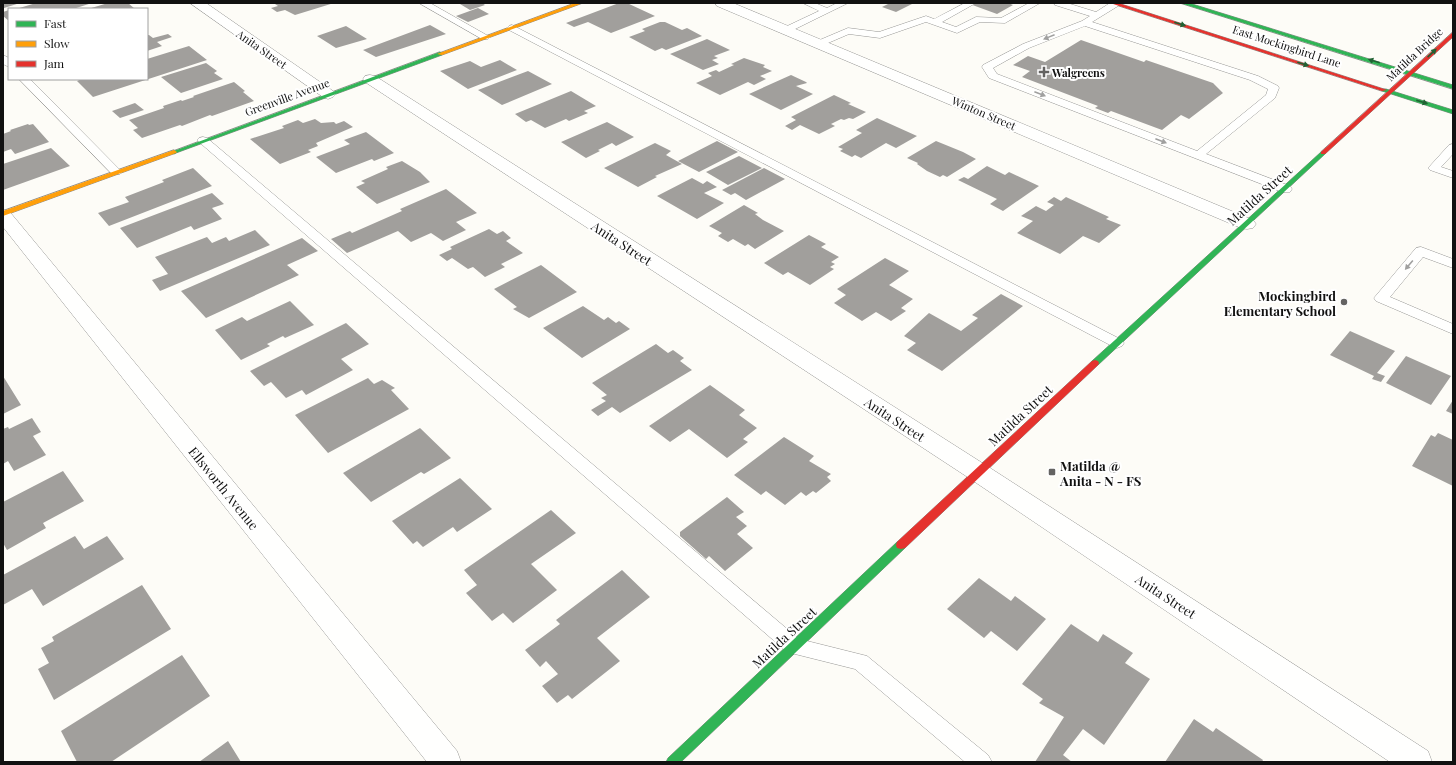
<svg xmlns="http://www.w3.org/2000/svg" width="1456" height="765" viewBox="0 0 1456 765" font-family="'Playfair Display',serif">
<rect width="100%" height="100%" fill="#fdfcf7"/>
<path fill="#a19f9c" d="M3,3H20L4,8Z
M36,3H92L73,9H16Z
M108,3L112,4L128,3L135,9H88Z
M277,3H334L295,15L285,10L277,12L271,8L278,6L275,4Z
M464,3H482L485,5L470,10L460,4Z
M619,3H627L655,16L611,33L588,22L574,27L566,23Z
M890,3H914L896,12L882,7Z
M967,3H1008L1013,5L997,14Z
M478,8L489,14L468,22L456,16Z
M9,10V21L3,16V12Z
M660,22H665L682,30L687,28L702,36L666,50L662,48L655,51L629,37L645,31L642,29Z
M430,25L446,34L376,57L363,50Z
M346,26L367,39L336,48L317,36Z
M168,34L172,37L157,42L162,46L147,51V35H149L153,38Z
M707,39L730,50L714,56L718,58L712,60L719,64L703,70L670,54Z
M1081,40L1144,62L1146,60L1213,83L1223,93L1189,119L1181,115L1162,130L1111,111L1108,113L1095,108L1098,106L1022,77L1030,71L1013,65L1028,56L1045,62Z
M189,46L207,60L93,97L77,81L82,79H147V59Z
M744,58L765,65L763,67L772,71L760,76L766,79L754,85L748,82L720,95L696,83L712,76L708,73L716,70L719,72L734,65L731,64Z
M500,60L517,70L468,89L440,71L470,61L481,67Z
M206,63L217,71L214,73L223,79L181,93L161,77Z
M528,71L552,84L502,105L478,90Z
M791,75L806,82L807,83L796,86L813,94L781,110L749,94Z
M234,82L245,91L243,92L254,101L212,116L210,115L182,126L180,125L142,138L133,130L138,128L129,120L164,108L163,106L181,100L182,101L194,97L193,96Z
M571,91L596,106L584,111L588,113L569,121L566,119L545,128L531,120L526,122L515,114Z
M834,95L851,103L848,104L866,112L853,119L849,118L844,120L841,119L831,124L835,126L819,134L800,125L792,130L785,126L796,120L791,117Z
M135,103L144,110L120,118L112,111Z
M877,118L917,136L896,148L886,143L861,158L855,155L852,157L840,151L843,149L838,147L862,133L856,130Z
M315,119L321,123L334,122L336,124L344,121L353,127L316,143L318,146L308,150L311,152L280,164L250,139L284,128L282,126L298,120L303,123Z
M607,122L634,137L616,146L612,143L598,150L600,151L586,158L561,142Z
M28,124L29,125L33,124L49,142L15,154L11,149L3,152V134L11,131L10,130Z
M366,132L394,153L374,161L372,159L336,173L316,157L350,144L344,140Z
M717,141L738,152L699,172L678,161Z
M936,141L963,152L976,159L947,177L943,175L940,177L927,171L917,164L918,163L907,158Z
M655,143L671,151L666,155L682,164L655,176L657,177L638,187L604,168Z
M51,148L70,166L3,190V164Z
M739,156L762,168L728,185L706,172Z
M402,161L420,172L430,182L377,204L356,187L365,183L361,181L388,169L386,167Z
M987,166L1005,175L1009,172L1039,186L1003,211L990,204L997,199L958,180L964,177L968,179Z
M193,168L212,186L109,226L98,213L129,202L125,197L164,182L162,180Z
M764,168L785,179L746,200L735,193L731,195L722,190Z
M692,178L703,184L707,181L717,187L704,193L724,203L697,219L657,196Z
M446,189L477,213L456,222L466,230L443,241L431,233L411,242L398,231L347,253L331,239L350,231L352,233L402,211L400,209Z
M212,193L224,204L212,208L222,219L194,230L191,226L137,248L120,228Z
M1054,197L1061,201L1066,197L1109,217L1106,219L1121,225L1099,243L1083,236L1060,254L1017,233L1033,221L1021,216L1036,206L1046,211L1054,205L1047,202Z
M744,205L758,213L755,214L763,220L784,231L755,249L748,244L745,246L733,239L728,242L718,236L722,233L709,226Z
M489,229L497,234L503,231L511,238L506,241L523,253L501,264L505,267L485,277L473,267L468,269L452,258L447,261L439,255L452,249L450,247Z
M255,230L270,245L160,291L152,280L168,274L155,257L207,237L212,243L226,237L229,241Z
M809,235L826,244L821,247L839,257L831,262L835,264L830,267L834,269L810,285L788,272L783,275L764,263Z
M302,238L318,251L287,265L299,275L206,318L181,291Z
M885,258L909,271L889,285L913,299L901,308L906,311L891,321L876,312L862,321L834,303L846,295L837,289Z
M541,265L577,292L529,318L513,309L517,307L494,289Z
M1001,294L1023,306L942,371L907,350L916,343L904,336L929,313L961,331L978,318L972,315Z
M290,301L314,325L285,338L283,336L267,344L270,346L241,360L215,330L242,317L247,321Z
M583,306L604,320L608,317L616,323L619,321L630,329L582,358L543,328Z
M346,323L369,344L341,359L353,370L306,395L302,390L286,398L271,382L264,386L250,371Z
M1350,331L1395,351L1377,373L1385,376L1381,382L1372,379L1374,376L1330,355Z
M656,344L668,353L673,350L684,358L680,361L692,370L620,413L612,407L598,416L591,410L606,401L601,398L607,395L592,383Z
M1406,356L1451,376L1431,405L1386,383Z
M3,376L21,405L3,414Z
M368,378L374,384L382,380L395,388L391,390L409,409L328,453L295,415Z
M710,385L745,410L739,415L757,428L743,439L748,442L727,458L689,429L670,442L649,426Z
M1453,400V414L1446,411Z
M32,418L41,432L33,436L46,455L14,471L8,461L3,464V429L8,427L9,429Z
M420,428L451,458L424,474L421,472L371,502L343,473Z
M1438,433L1453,440V486L1412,466L1431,435L1435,437Z
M784,437L814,456L809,461L831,474L827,477L831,481L816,493L813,491L806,496L801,492L785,505L766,491L761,495L734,475Z
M63,471L84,501L43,523L46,528L7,550L3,543V502Z
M460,478L492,509L457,532L453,527L423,547L417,541L413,544L392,521Z
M727,497L744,512L736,517L747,526L737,534L753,548L725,571L709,556L706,559L680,536V532Z
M551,510L576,533L531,564L557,590L513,623L503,613L492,621L466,593L477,585L464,570Z
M75,536L84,549L107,536L124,559L43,606L32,589L3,605V575Z
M622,570L650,597L597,638L620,661L572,699L568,695L557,703L542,686L558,674L546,661L540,667L525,650L560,624L556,620Z
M979,578L1011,601L1015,596L1046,619L1017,651L991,631L984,638L947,609Z
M142,585L171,629L54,700L38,669L49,663L41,648L54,641L52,637Z
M1071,624L1098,642L1103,634L1133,653L1125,663L1150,679L1104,745L1083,729L1063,755L1072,762H1035L1064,717L1039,703L1043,699L1022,684Z
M182,655L210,696L111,762H77L61,731Z
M1194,719L1213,732L1216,728L1263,760L1262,762H1165Z
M228,741L241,762H199Z"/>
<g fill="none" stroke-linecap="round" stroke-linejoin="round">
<defs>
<path id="lane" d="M419,3H430L490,37L488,39H482Z
M803,3H815L827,8L837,3H848L789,32H783L781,30L783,28L819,11Z
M965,3L974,4L942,22L956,27L976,17L1001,18L1029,3H1040L1005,23L980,22L957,33L926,22L880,38L849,34L821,46L818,47L813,44L815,42L848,28L879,32L926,16L934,19Z
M1054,3H1067L1096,12L1110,3H1119L1118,6L1092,22L1258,76L1278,86L1279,88L1275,98L1206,154L1290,186L1292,189L1290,192H1282L989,78L982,67L983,65L1023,44L1082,21L1090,16L1055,5ZM1085,26L1250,80L1268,89L1266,95L1197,151L997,74L993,68L1029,48Z
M512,25L1122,340L1124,343L1122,346L1117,348L1112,346L509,30L507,28L509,26Z
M3,55L9,58V67L3,64Z
M19,79H30L120,170L122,172L120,174H112Z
M203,137L207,138L799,639L867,656L988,755L992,762H965L855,669L787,652L199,142L197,140L199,138Z
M1453,144V154L1441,167L1453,171V178L1430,170L1428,168L1430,166L1449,145Z
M1421,247L1453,259V268L1423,257L1390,297L1453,324V334L1376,301L1374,298L1416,248Z"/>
<path id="street" d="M190,3H206L333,91L336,94L333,97L328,99L323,97Z
M715,3H733L1253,220L1256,224L1253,228L1247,229L1241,228L717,6Z
M370,75L375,76L987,466L1428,751L1432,762H1390L969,478L365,82L363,79L365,76Z
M3,210L9,211L457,751L461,762H427L3,227Z"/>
<path id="fast" d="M1180,3H1189L1453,85V89Z
M440,52L442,53V55L176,153L174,154L171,152Z
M1382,89H1386L1453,110V114L1382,91Z
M1323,151L1326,153L1325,154L1098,365H1092L1091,363L1092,361L1321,152Z
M901,541L905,542L906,545L905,548L681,762H666L668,758L897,542Z"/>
<path id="slow" d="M575,3H583L442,55L437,54Z
M174,150L177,152L176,153L3,216V211Z"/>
<path id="jam" d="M1110,3H1118L1387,90L1382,91Z
M1453,32V37L1325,154H1321V152Z
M1095,360L1098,361L1099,363L1098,365L905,548L901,549L897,548L896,545L897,542L1092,361Z"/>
</defs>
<use href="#lane" stroke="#979795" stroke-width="1"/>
<use href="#street" stroke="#979795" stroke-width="1"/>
<use href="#fast" stroke="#8e8d8b" stroke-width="1"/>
<use href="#slow" stroke="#8e8d8b" stroke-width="1"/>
<use href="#jam" stroke="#8e8d8b" stroke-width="1"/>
<use href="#lane" fill="#fffffe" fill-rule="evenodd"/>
<use href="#street" fill="#fffffe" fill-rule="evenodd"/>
<use href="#fast" fill="#30b455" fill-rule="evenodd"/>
<use href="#slow" fill="#ff9f0a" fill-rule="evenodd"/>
<use href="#jam" fill="#e5322d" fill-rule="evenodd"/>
</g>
<defs><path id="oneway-solid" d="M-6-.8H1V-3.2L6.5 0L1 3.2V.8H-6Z"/></defs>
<g fill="#206233">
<use href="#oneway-solid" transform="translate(1180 24) rotate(18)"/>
<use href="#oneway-solid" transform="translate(1432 53) rotate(-43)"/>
<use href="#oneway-solid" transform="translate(1374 61) rotate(-163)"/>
<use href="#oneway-solid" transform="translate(1303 64) rotate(18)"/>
<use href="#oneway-solid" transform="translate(1422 102) rotate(18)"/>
</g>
<g fill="#a0a09f">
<use href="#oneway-solid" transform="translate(1049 37) rotate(158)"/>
<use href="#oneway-solid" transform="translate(1040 94) rotate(21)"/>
<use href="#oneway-solid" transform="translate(1161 141) rotate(21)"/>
<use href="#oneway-solid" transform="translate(1409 265) rotate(130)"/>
</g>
<g fill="#646362" stroke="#fff" stroke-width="1.5">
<path d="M1042 66h4v4h4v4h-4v4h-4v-4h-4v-4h4z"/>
<circle cx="1344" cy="302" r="4"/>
<rect x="1048" y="468" width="8" height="8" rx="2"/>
</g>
<g text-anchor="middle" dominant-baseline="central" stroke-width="4" stroke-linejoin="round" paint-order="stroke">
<g font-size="11" fill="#111" stroke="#fff">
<text transform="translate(1287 46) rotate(18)">East Mockingbird Lane</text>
<text transform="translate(262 49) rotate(35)">Anita Street</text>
<text transform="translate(1414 54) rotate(-43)">Matilda Bridge</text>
<text transform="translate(287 97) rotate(-20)">Greenville Avenue</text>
<text transform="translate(984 113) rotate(23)">Winton Street</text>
</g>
<g font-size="11" font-weight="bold" fill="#111" stroke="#fff" text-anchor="start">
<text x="1052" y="72">Walgreens</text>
</g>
<g font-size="13" fill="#111" stroke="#fff">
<text transform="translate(1259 195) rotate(-42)">Matilda Street</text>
<text transform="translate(622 243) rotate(33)">Anita Street</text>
<text transform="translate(1020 415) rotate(-43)">Matilda Street</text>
<text transform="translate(895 419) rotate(33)">Anita Street</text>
<text transform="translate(224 488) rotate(51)">Ellsworth Avenue</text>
<text transform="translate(1166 596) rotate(33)">Anita Street</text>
<text transform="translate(784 637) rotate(-43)">Matilda Street</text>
</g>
<g font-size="13" font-weight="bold" fill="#111" stroke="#fff" text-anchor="end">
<text x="1336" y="295">Mockingbird<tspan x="1336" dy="15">Elementary School</tspan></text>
<text x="1060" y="465" text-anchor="start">Matilda @<tspan x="1060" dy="15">Anita - N - FS</tspan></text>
</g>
</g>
<rect width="1456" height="765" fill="none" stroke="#111111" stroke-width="8"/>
<rect x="8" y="8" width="140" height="72" fill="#ffffff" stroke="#a0a0a0"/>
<rect x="16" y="21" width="20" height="6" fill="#30b455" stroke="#a0a0a0"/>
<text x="44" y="28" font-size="12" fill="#111111">Fast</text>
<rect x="16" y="41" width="20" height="6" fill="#ff9f0a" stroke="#a0a0a0"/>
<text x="44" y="48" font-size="12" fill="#111111">Slow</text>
<rect x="16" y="61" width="20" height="6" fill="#e5322d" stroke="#a0a0a0"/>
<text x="44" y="68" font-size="12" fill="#111111">Jam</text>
</svg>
